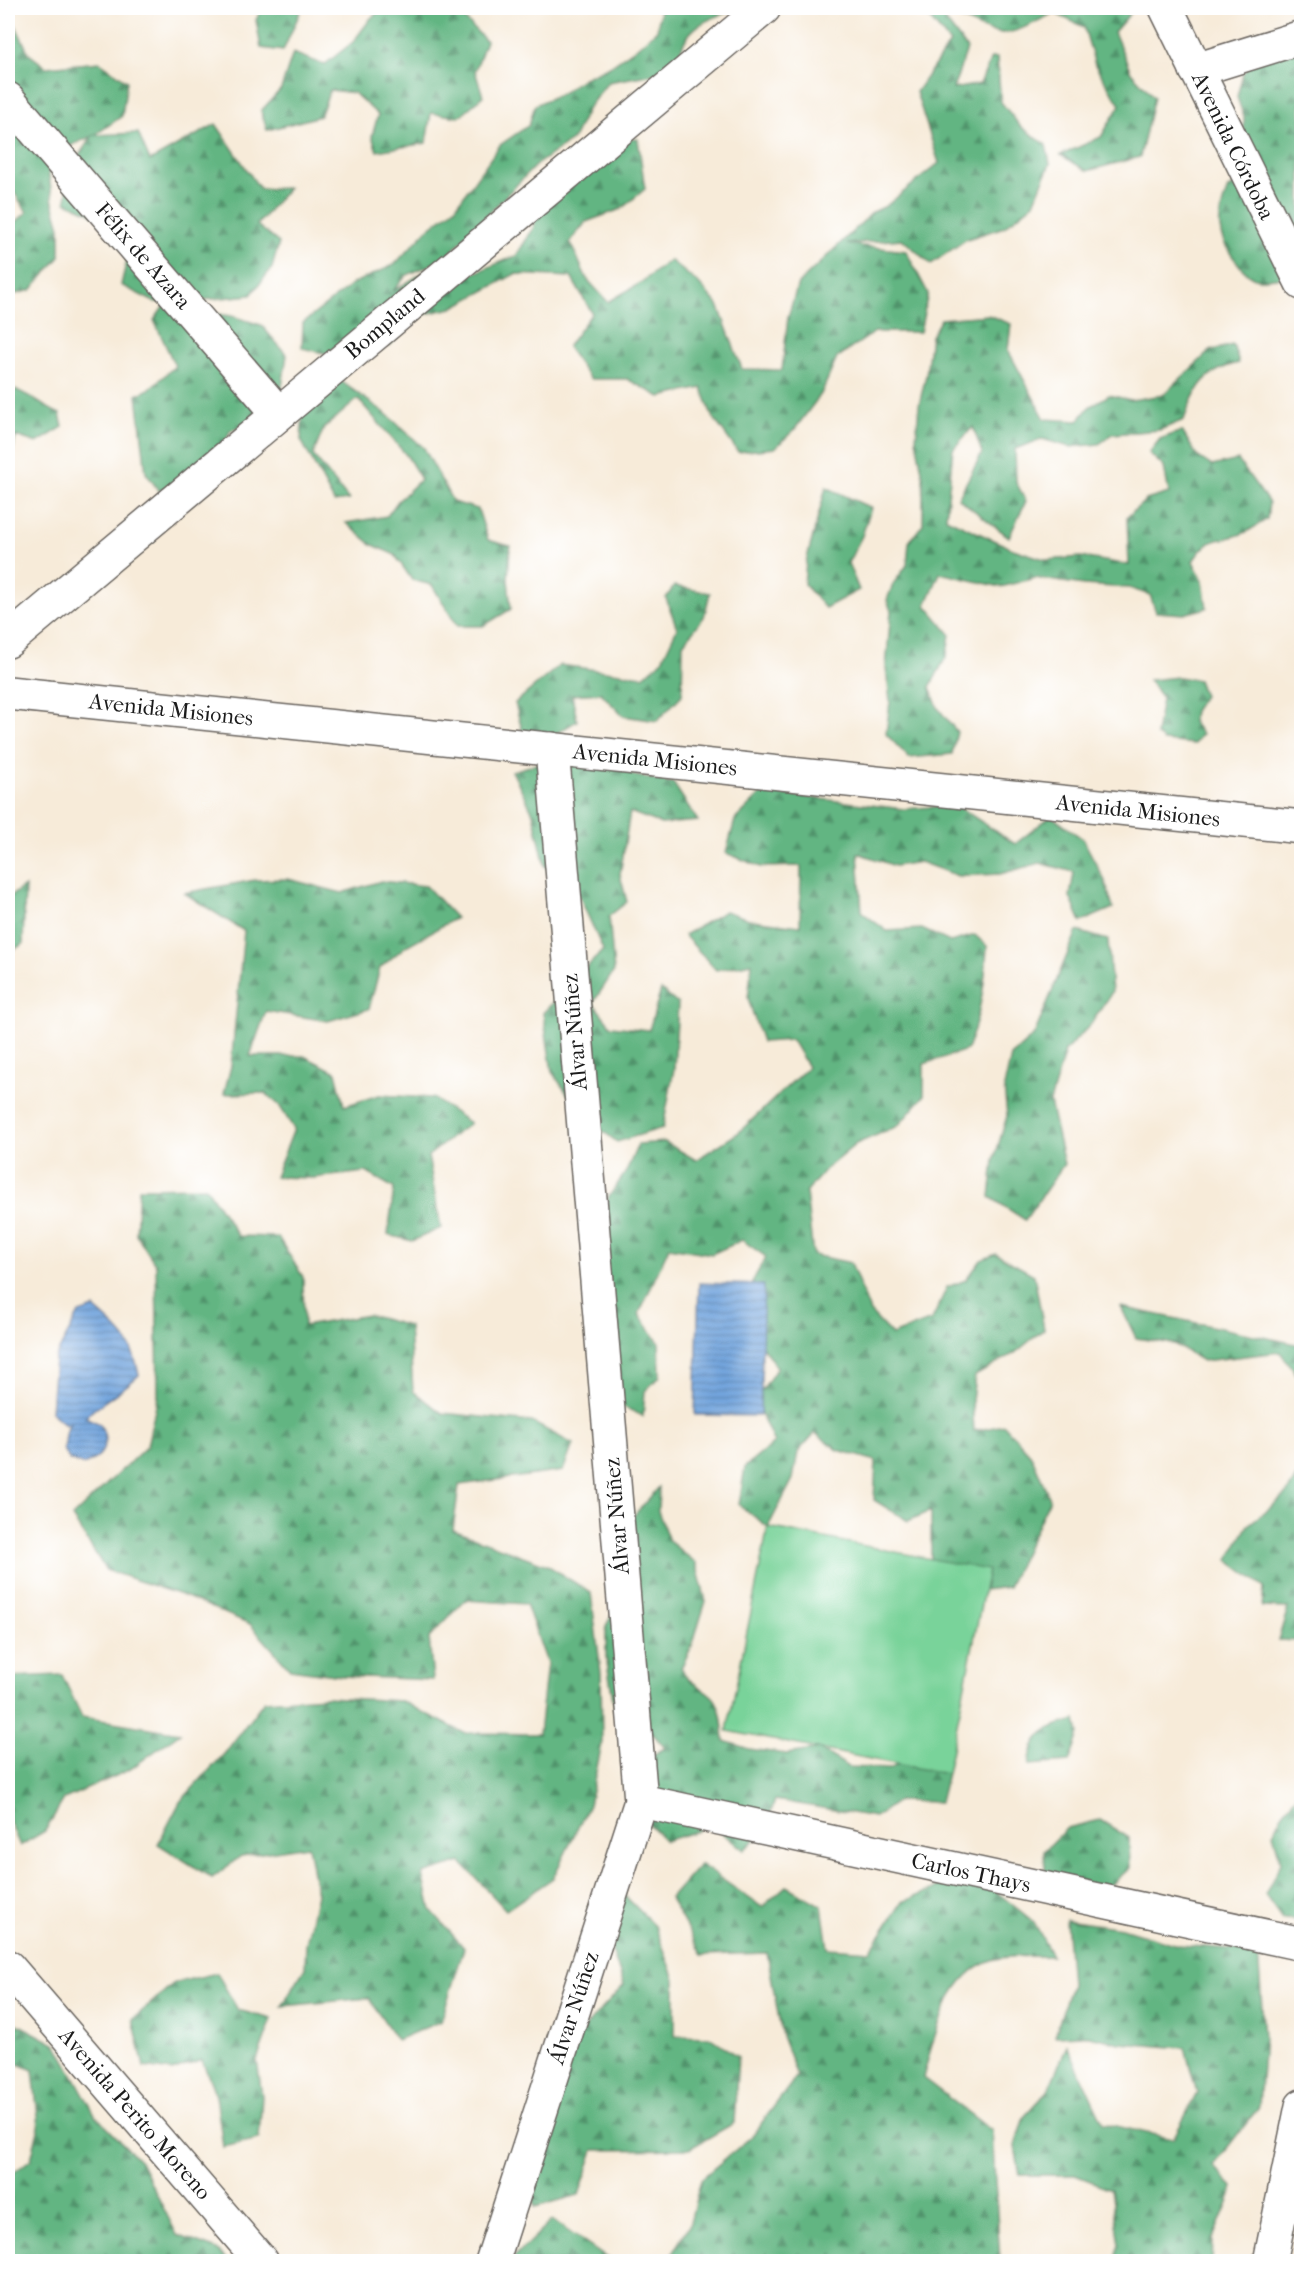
<svg xmlns="http://www.w3.org/2000/svg" width="1309" height="2269" viewBox="0 0 1309 2269" font-family="'IM FELL French Canon',serif">
<defs>
<pattern id="forest-firs" width="22" height="20" patternUnits="userSpaceOnUse" patternTransform="scale(1.5)"><rect width="22" height="20" fill="#62b582"/><path d="M5 1l3.5 6h-7zM16 11l3.5 6h-7z" fill="#50926a"/></pattern>
<pattern id="water-rules" width="6" height="5" patternUnits="userSpaceOnUse" patternTransform="scale(1.5)"><rect width="6" height="5" fill="#72a4dd"/><path d="M0 2.5h6" fill="none" stroke="#5d85b2"/></pattern>
</defs>
<rect width="100%" height="100%" fill="#fff"/>
<filter id="ink" filterUnits="userSpaceOnUse"><feTurbulence type="fractalNoise" baseFrequency=".0167" numOctaves="2"/><feDisplacementMap in="SourceGraphic" scale="12" xChannelSelector="R" yChannelSelector="G"/><feConvolveMatrix kernelMatrix="1 2 1 2 8 2 1 2 1" color-interpolation-filters="sRGB"/></filter>
<filter id="wash" filterUnits="userSpaceOnUse"><feTurbulence type="fractalNoise" baseFrequency=".008" numOctaves="4" result="noise"/><feDisplacementMap in="SourceGraphic" scale="24" xChannelSelector="R" yChannelSelector="G"/><feGaussianBlur stdDeviation="1.35" result="paint"/><feColorMatrix in="noise" values="0 0 0 0 0 0 0 0 0 0 0 0 0 0 0 0 0 1.4 0 .05"/><feComposite in="paint" operator="in"/></filter>
<g filter="url(#wash)">
<rect width="100%" height="100%" fill="#f7ebd9"/>
<path fill="url(#forest-firs)" stroke="#3f684f" stroke-width="1.5" d="M262,8H302L283,51L261,48L256,20Z
M384,8H448L457,11L486,41L475,71L483,96L459,117L431,113L426,143L377,151L372,136L378,115L354,93L330,90L320,116L267,130L261,111L281,89L293,53L324,65L353,42L371,18Z
M657,8H740C703,21 681,26 677,70L608,82L588,108L573,139L536,165L444,259L407,275L392,292L424,272L467,276L516,256L533,229L544,190L606,140L638,139L645,189L621,209L586,222L570,242L587,279L608,302L639,284L670,260L698,283L718,305L742,369L782,370L788,317L798,284L873,212L886,206L939,163L916,92L950,43L921,8H936L967,49L953,89L980,84L991,58H997L1001,102L1020,126L1046,145L1050,164L1034,203L1004,227L967,239L931,264L902,239L846,244L906,251L928,293L920,332H875L837,358L821,394L795,429L775,448L738,452L712,416L702,388L660,397L627,379H590L567,347L592,313L571,277L515,274L452,308L420,315L389,346L373,333L377,309L358,330L327,354L302,348L303,323L354,283L394,265L427,230L455,208L500,145L529,125L535,105L562,93L582,79L610,66L636,48L657,30L660,12Z
M950,8H1135L1114,32L1131,72L1154,97L1140,157L1087,171L1061,155L1101,137L1120,105L1095,65L1084,27L1054,13C1003,39 1003,40 952,14Z
M8,9L29,54L46,67L100,62L127,81L122,116L95,135L138,133L150,161L216,124L260,189L288,188L257,225L279,243L272,268L251,295L183,302H154L121,285L131,242L95,215L66,202L69,170L92,136L68,147L44,141L53,203L60,227V257L31,290L8,296V229L27,212L8,183Z
M1301,39V275C1288,275 1272,280 1259,279C1250,278 1242,269 1237,262C1215,236 1216,219 1228,188L1243,181L1244,117L1237,97L1243,73L1250,66Z
M164,306L232,316L261,325L287,355L278,413L230,431L215,466L159,491L146,473L137,395L151,388L175,366L154,320Z
M988,315L1011,324L1008,350L1045,419L1078,421L1089,407L1109,395L1131,400L1163,395L1210,351L1233,345L1239,363C1204,371 1195,388 1184,420L1160,430L1113,434L1099,444L1070,447L1042,439L1015,449L1016,482L1026,501L1009,537L958,498L982,453L973,427L953,449L946,518L1013,549L1047,560L1081,557L1129,565L1127,517L1146,500L1169,493L1164,467L1149,453L1160,439L1182,431L1197,456L1212,466L1238,460L1269,503L1267,519C1260,523 1253,529 1246,532C1221,544 1212,532 1193,561L1203,581L1207,608L1184,614L1156,612L1150,595L1129,588L1084,585L1035,578L1001,587L940,573L926,605L950,634L947,655L930,687L938,708L957,732L952,754L909,758L886,734L890,701L886,667L891,611L887,600L893,584L907,565L909,542L923,524V477L916,439L919,405L926,375L931,336L941,319Z
M328,372L384,412L424,448L453,502L478,509L488,540L510,546L508,579L511,609L483,626H457L432,585L412,580L395,555L371,544L346,523L387,516L398,501L421,479L407,456L358,399L324,428L313,455L349,500L334,502L301,440L304,391Z
M8,387C28,392 41,406 60,414L63,427L37,443L16,436L12,454L8,456Z
M826,487L871,508L862,536L848,563L859,590L825,608L804,584L806,562Z
M674,586L710,593L704,617L683,644L682,695L657,721L623,716L601,693L572,695L577,721L549,738L523,734L515,703L560,665L643,676L661,662L677,628L666,598Z
M1178,677L1198,680L1204,696L1194,711L1192,722L1202,734L1194,744L1164,741L1156,735L1162,698L1149,680Z
M580,752L637,776L673,783L698,821L661,824L630,812L620,875L627,902L609,916L614,971L593,1003L611,1026L649,1030L661,990L678,1004L674,1069L663,1128L617,1142L583,1116L552,1072L543,1013L603,950L580,898L545,866L533,813L512,771Z
M763,792L904,809L956,805L1015,844L1051,816L1083,839L1105,881L1113,908L1081,922L1070,897L1074,872L1040,863L1000,874L958,876L920,862L895,866L858,853L862,912L887,931L922,929L950,942L975,935L987,946C986,983 980,1016 967,1050L924,1064V1096L898,1126L856,1144L827,1168L806,1192L813,1255L851,1263L870,1312L892,1335L932,1320L947,1287L966,1280L981,1260L996,1254L1034,1275L1044,1329L1015,1353L975,1376L972,1400L974,1431L1004,1425L1031,1455L1050,1499L1008,1587L984,1590L938,1574L931,1558V1511L908,1521L874,1500L876,1461L838,1450L815,1433L798,1452L793,1479L768,1527L739,1505L745,1467L774,1443L755,1400L777,1368L737,1309L766,1257L742,1240L712,1254L669,1247L639,1314L659,1343L660,1376L645,1391L643,1416L599,1396L600,1239L608,1198L627,1170L638,1144L665,1142L696,1160L738,1133L808,1067L792,1040L762,1042L748,998L752,963L716,970L684,935L725,911L752,920L800,926L801,866L761,867L726,853L735,820Z
M288,879L342,893L381,881L426,886L456,918L406,946L380,968L369,1009L328,1021L266,1011L250,1056H304L336,1072L344,1106L379,1095L433,1098L470,1123L428,1156L441,1228L412,1241L388,1235L394,1188L366,1172L313,1178L275,1177L294,1129L279,1105L265,1093L224,1094L231,1066L244,931L184,893L255,880Z
M25,886L23,944L8,953V898Z
M1077,931L1108,940L1112,992L1091,1024L1065,1051L1050,1102L1064,1164L1025,1220L990,1197L994,1160L1007,1116L1004,1087L1011,1056L1034,1035Z
M206,1187L238,1236L278,1237L303,1277L304,1326L368,1315L409,1326L413,1391L442,1413L532,1422L573,1444L563,1471L459,1485L453,1530L547,1565L591,1593L601,1673L602,1744L589,1805L553,1878L506,1910L461,1862L423,1874L431,1910L464,1948L441,2021L397,2040L369,1998L282,2006L305,1968L306,1944L317,1894L308,1846L241,1856L212,1878L158,1844L180,1802L225,1753L264,1701L326,1697L401,1701L464,1733L539,1734L547,1663L526,1604L465,1600L429,1638L433,1680L342,1676L290,1669L250,1624L187,1597L106,1570L72,1517L147,1446L158,1396L156,1265L136,1234L139,1188Z
M1121,1307L1301,1345V1380L1280,1352L1203,1361L1174,1344L1136,1338Z
M1301,1469V1641L1278,1640L1288,1608L1262,1607L1264,1587L1228,1560L1248,1525L1286,1495Z
M659,1487L658,1511L669,1541L696,1563L706,1601L692,1646L681,1668C691,1686 698,1683 712,1696C722,1705 723,1728 724,1741L749,1749L787,1754L819,1749L849,1767L890,1769L919,1752L947,1774L940,1802L898,1801L875,1817L775,1800L766,1828L744,1850L723,1834L712,1816L697,1831L665,1841L637,1812L638,1763L665,1748L654,1735L616,1717L606,1657V1626L623,1593L628,1522Z
M62,1675L82,1717L180,1733L129,1770L64,1799L45,1831L20,1846L8,1818V1677Z
M1076,1720L1079,1734L1069,1762L1029,1765C1033,1734 1047,1726 1076,1720Z
M1301,1791V1920L1282,1919L1265,1895L1281,1862L1273,1833L1283,1812Z
M1100,1820L1129,1838L1130,1868L1113,1883L1073,1905L1046,1889L1044,1851L1067,1828Z
M700,1864L762,1907L786,1886L822,1906L828,1948L870,1951L902,1902L973,1873L1034,1922L1052,1956C1034,1957 1010,1954 992,1960C947,1975 934,2037 923,2078L992,2131L1000,2261L667,2262L689,2226L701,2179L751,2137L797,2076L782,2036L767,1953L702,1955L670,1898Z
M614,1885L655,1926L675,1979V2036L710,2037L738,2056L734,2123L689,2149L594,2150L579,2195L535,2207L526,2157L557,2058L624,1985L602,1923Z
M1066,1920L1122,1928L1178,1945L1258,1951L1264,2038L1259,2107L1213,2166L1234,2188L1213,2238L1212,2261H1114L1119,2244L1111,2189L1075,2175H1020L1015,2146L1024,2117L1048,2091L1067,2045L1103,2123L1173,2139L1197,2093L1185,2048L1120,2043L1085,2035L1055,2036L1071,1984Z
M217,1973L238,2010L272,2019L257,2060L262,2096L259,2139L223,2147L216,2096L202,2060L172,2071L144,2067L133,2019L174,1983Z
M8,2019L57,2045L96,2116L140,2161L177,2235L217,2250L228,2261H8V2177L31,2159L39,2127L33,2070L8,2060Z
M552,2220L611,2261L509,2262Z"/>
<path fill="#79d39a" stroke="#4a785b" stroke-width="1.5" d="M768,1527L988,1570L947,1774L727,1731Z"/>
<path fill="url(#water-rules)" stroke="#47607c" stroke-width="1.5" d="M699,1283L764,1285L760,1416L695,1415Z
M94,1308C121,1332 132,1339 139,1375C122,1392 102,1401 85,1417L100,1424C111,1444 104,1456 84,1465L70,1460L63,1450C67,1441 64,1432 70,1423L66,1425L51,1412L55,1358L79,1313Z"/>
</g>
<g filter="url(#ink)">
<g fill="none" stroke-linecap="round" stroke-linejoin="round">
<defs>
<path id="street" d="M1196,70L1302,37
M8,99L278,413
M8,641L764,8
M641,1801L1302,1944
M492,2262L641,1801L552,749"/>
<path id="secondary" d="M1166,8L1302,283
M8,693L1302,827
M8,1967L262,2262
M1270,2262L1302,2106"/>
</defs>
<use href="#street" stroke="#69645e" stroke-width="36"/>
<use href="#secondary" stroke="#69645e" stroke-width="36"/>
<use href="#street" stroke="#fff" stroke-width="33"/>
<use href="#secondary" stroke="#fff" stroke-width="33"/>
</g>
</g>
<g text-anchor="middle" dominant-baseline="central" stroke-width="4.5" stroke-linejoin="round" paint-order="stroke">
<g font-size="22" fill="#1c1c1c" stroke="#fff">
<text transform="translate(1233 146) rotate(64)">Avenida Córdoba</text>
<text transform="translate(143 256) rotate(49)">Félix de Azara</text>
<text transform="translate(385 324) rotate(-40)">Bompland</text>
<text transform="translate(171 710) rotate(6)">Avenida Misiones</text>
<text transform="translate(655 760) rotate(6)">Avenida Misiones</text>
<text transform="translate(1138 811) rotate(6)">Avenida Misiones</text>
<text transform="translate(575 1032) rotate(-95)">Álvar Núñez</text>
<text transform="translate(617 1516) rotate(-95)">Álvar Núñez</text>
<text transform="translate(971 1873) rotate(12)">Carlos Thays</text>
<text transform="translate(574 2008) rotate(-72)">Álvar Núñez</text>
<text transform="translate(135 2114) rotate(49)">Avenida Perito Moreno</text>
</g>
</g>
<rect width="1309" height="2269" fill="none" stroke="#fff" stroke-width="30"/>
</svg>
